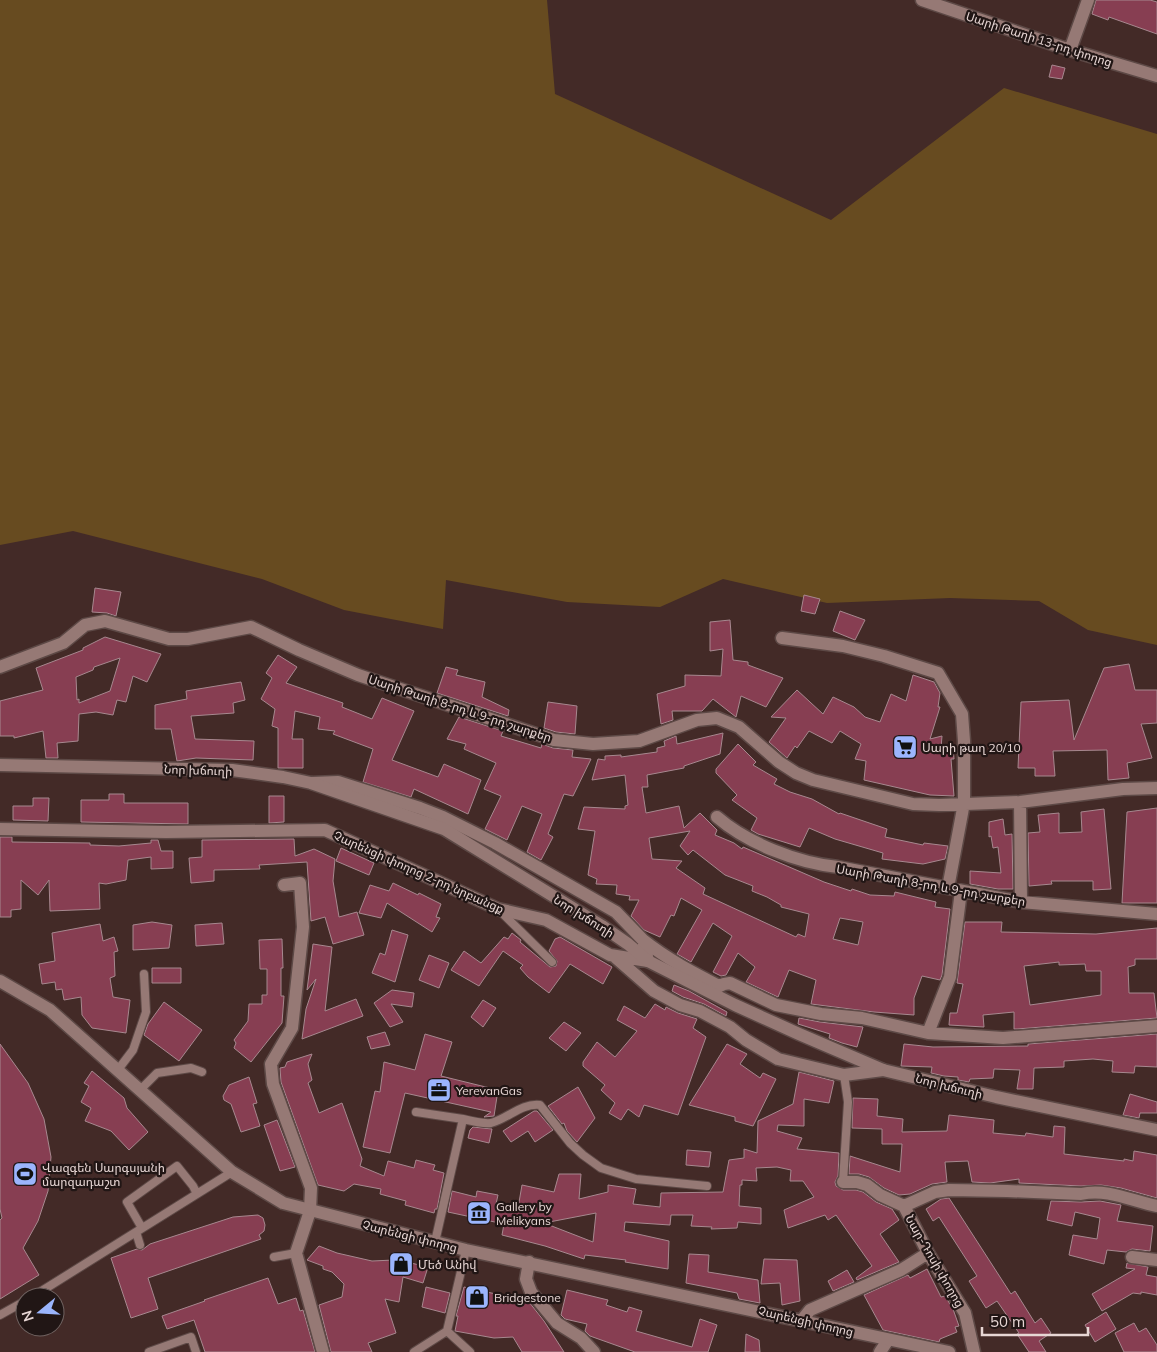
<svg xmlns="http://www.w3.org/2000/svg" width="1157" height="1352" viewBox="0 0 1157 1352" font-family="Mulish,'Noto Sans Armenian',sans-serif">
<rect width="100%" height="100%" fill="#432a27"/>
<path fill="#674b20" d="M0,0H547L555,94L831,220L1004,88L1157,134V645L1088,630L1039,601L950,598L827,603L723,579L660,607L567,602L446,580L443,629L344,610L262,579L73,531L0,545Z"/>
<path fill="#873e52" stroke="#a7888f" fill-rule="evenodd" d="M1096,0H1150L1157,2V34L1109,17L1108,20L1092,14Z
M1052,65L1065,68L1062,79L1049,77Z
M95,588L121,592L116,616L107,613L92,612Z
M804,595L820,599L815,614L801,611Z
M840,611L865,620L855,640L833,631Z
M730,620L733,660L748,662V665L783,678L766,707L741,696L736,717L713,699L702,711H672L673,720L661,724L657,694L685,686V675L721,676L723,649L710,651V622Z
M105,637L161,654L147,682L133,676L126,702L117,700L113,715L96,712L79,714L78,741L57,743L58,758H46L43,731L14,738V736H0V701L43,690L36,668L83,650V648ZM120,658L110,691L79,703V699L77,700L76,677L93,670L94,667Z
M278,655L297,667L286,683L343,703L342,707L372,719L382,698L414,711L392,760L438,777L444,764L481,780L468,814L414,789L411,797L363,782L373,749L333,734L335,731L318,729L320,717L295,711L292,739H303V768H278V728L272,726L275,709L261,699L272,678L266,673Z
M1129,664L1135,690H1157V723L1141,724L1152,758L1127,763L1129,778L1108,780L1107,750L1053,751L1055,776H1035V768H1018L1021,702L1069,700L1074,740L1104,668Z
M446,667L458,670L456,675L485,682L482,697L509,710L508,716L437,693Z
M913,675L934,682L940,693L938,707H940L930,739L942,736L941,748L953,747L954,759H951L954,796L930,795L864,780L866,761L855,759L861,744L840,731L832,743L809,731L797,748L795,746L787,758L769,742L786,718L771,717L797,690L823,714L833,697L854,707L865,717L880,722L891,694L906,701Z
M241,682L245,700L233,703L234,713L191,716L195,739L254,741L253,760L196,758L177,761L171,729H155V705L187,699L186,691Z
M548,702L577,706L575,734L556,732L544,728Z
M459,717L503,731L501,736L541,748L542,744L553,748L573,750L572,757L591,759L573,796L564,794L548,834L553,837L541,860L527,852L542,814L522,806L507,840L485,829L501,796L484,789L496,763L464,749L466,744L447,739Z
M723,733L720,754L684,766V768L647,775L648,787H642L646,813L679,806L684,828L700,813L717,830L715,835L734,843L742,849L743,847L824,882L851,891L852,889L870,895L894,896L895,892L936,902L935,907L950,909L942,975L940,980L922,976L914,998V1015L874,1012L811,1004L816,980L789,970L778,997L746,982L755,967L738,953L726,975L721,976L713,972L732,936L713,923L691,962L677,954L702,910L681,898L674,916L671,915L660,937L644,930L631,916L639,900H629L630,896L616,894L617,885L596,884L597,879L588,875L595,831L578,829L584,807L625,809V806L628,805L625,775L592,780L598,759L605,760V756L621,755V757L657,752V748L665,746L664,741L676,736L677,744ZM690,831L680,846L688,855L693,850L725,875L753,886L752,891L767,897L781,905V907L809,914L805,937L798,934L796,937L703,894L705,888L676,868L682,861L652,859L649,838ZM840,918L863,922L858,945L833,939Z
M738,744L756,762L753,765L777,779L774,784L790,792L812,799L839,814L840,813L887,829L885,837L923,845L924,843L948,846L945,859L923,864L882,859L883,853L835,839L809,828L800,847L758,834L751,830L757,818L732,800L737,795L716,773V769Z
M109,794H124V803H188V824L81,822V800H109Z
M269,796H284V822L269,823Z
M33,798H49L48,821L13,820V806H33Z
M1157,808V903H1122L1127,812Z
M1104,809L1111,889L1093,890V881H1051L1052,884L1029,886L1028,833L1040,832L1038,815L1059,813V833L1082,832L1081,812Z
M1003,819L1005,835L1012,834L1013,889H998L970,884V871L1001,873L998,847L993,848L991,836L989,837V822Z
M0,837H12V842L90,843V845L119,846L151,843V840H158L161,851H173V868L151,869V857L128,860L126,880L106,884L99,883L100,909L50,911L49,880L38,895L21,880V909L11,910V917H0Z
M294,839L295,856L314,849L335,859L333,881L339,917L357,912L364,935L333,944L325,917L311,921L307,862L259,865L260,869L214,870V881L191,883L189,858L202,857V840Z
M341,848L374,863L369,875L336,861Z
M393,883L418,895L419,893L441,904L436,917L440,918L432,932L387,903L381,918L359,913L370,885L389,891Z
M152,922L172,925L169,948L133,950V925Z
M965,922H1002L1001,932L1096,934L1157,928V959H1135V965L1128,967L1129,993H1154L1157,1018L1017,1029H1014V1012L983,1015L984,1027L949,1025L950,1013H957L963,984L957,983ZM1059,962V965L1085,964L1086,971H1101V995L1030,1005L1024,966Z
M222,923L224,944L196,946L195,925Z
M100,924L103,941L114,937L118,951L114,952L115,976L110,978L113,997L130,1000L126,1033L92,1028L82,1015L81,997L64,1000L62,989L56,990L55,982L42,984L39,964L55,961L52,933Z
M392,930L408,935L395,982L372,973L380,953L385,955Z
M512,933L521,940L520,942L550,967L556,966L557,961L549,951L555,939L560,937L612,967L603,984L570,964L549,993L528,977L520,968L523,965L503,951L479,986L451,970L464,951L481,963L504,937L508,939Z
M282,939L283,968H281V996H284L282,1023L251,1062L234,1048L236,1043L234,1040L248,1021L249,1004H262V995H267V969H260L259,940Z
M313,944L332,947L325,1011L356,999L363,1016L302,1039L306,1009L316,979L307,990Z
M429,955L449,963L439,988L419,980Z
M152,968H181V983H152Z
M674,985L689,991L727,1012L726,1016L704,1004L683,997L672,991Z
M392,990L414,993L412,1007L391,1004L403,1022L390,1027L374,1003Z
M483,1000L496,1008L483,1027L471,1017Z
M164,1002L202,1030L179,1061L144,1035L148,1024Z
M655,1004L665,1010L666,1007L678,1013L697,1019L693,1028L706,1037L678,1115L644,1105L639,1117L628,1109L621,1120L609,1113L615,1103L601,1090L605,1085L583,1066V1062L597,1042L615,1057L637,1031L617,1020L624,1006L645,1018Z
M799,1018L820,1022L863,1027L857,1047L842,1043L829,1038L830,1034L798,1024Z
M564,1022L581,1033L566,1051L549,1038Z
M385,1032L390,1045L371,1049L367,1037Z
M425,1034L452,1042L441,1076L498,1090L494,1116L484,1117L491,1112L405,1093L390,1153L363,1147L375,1091L380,1092L384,1062L415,1070Z
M1157,1034V1067L1135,1066L1134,1073L1112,1072L1113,1061L1093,1059L1064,1061V1067L1034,1068L1033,1089H1017L1020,1070L994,1069L993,1078L970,1079L969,1082L958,1080V1077L944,1076L931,1073L932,1067L901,1066L904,1044L933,1047L1028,1046V1044Z
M0,1044L28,1083L44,1119L51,1157L48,1191L38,1221L23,1248L39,1275L0,1299V1220L2,1218L0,1209Z
M727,1044L747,1054L740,1064L760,1078L763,1073L776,1079L753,1126L735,1121V1117L689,1105Z
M312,1054L308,1064L312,1080L308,1083L319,1113L342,1103L362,1159L360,1166L384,1176L388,1161L414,1168L416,1160L435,1165L433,1170L444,1173L437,1209H435L434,1213L405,1205L406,1201L380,1194L381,1189L354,1184L344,1191L318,1185L281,1082L280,1068L285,1067L287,1062Z
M92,1071L124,1098L127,1108L148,1132L129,1150L111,1131L85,1121L91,1108L81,1102L89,1086L84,1083Z
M799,1072L834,1081L829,1103L804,1099V1126L778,1125L777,1131L802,1138L797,1149L839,1153L838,1176L835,1182L836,1186L843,1190H856L863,1192L876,1202L892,1209L899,1220L880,1234L899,1262L857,1280L856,1278L872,1266L836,1215L828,1220L825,1215L788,1228L784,1210L814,1197L803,1181H790L791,1170L777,1167L756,1168L757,1181L742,1180V1185H740L739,1206L761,1208V1224L738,1222L737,1228L711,1229L712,1227L691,1226L693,1215H671L670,1225L625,1222L624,1231L669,1241L668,1269L625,1262L626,1260L585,1255L584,1259L545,1246L502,1235L504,1224L448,1212L452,1191L476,1197L477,1191L498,1195L496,1204L518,1208L522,1185L554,1192L559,1174H581L579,1199L608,1192V1185L636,1189L633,1204L660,1207L661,1193L723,1192L729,1160L744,1158V1149L757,1153L758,1121L793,1104ZM596,1213L593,1242L544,1223Z
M249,1077L257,1103L253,1104L260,1126L241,1132L231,1104L224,1100L223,1096L229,1085Z
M578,1087L595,1118L577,1142L567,1131L564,1123L562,1124L548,1106Z
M1130,1094L1157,1102V1113H1140L1139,1118L1123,1115Z
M853,1098L878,1099L877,1116L903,1119L902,1132L947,1131L949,1115L994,1120L993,1133L1025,1136L1026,1133L1053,1137L1054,1126L1065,1127L1064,1154L1124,1161V1159L1133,1161L1134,1151L1157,1155V1198L1121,1188L1101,1185L1081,1186L1019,1183V1179L990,1183L972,1182L968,1161L945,1162L947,1182L932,1184L910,1194L899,1195L884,1188L869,1177L859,1174H849L850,1156L900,1172L902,1144H882V1129L852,1128Z
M534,1111H537L553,1130L535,1142L528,1131L511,1142L503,1131Z
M277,1120L295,1167L280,1171L264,1125Z
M473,1127L492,1129L489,1143L468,1138L470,1130Z
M687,1150L711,1152L709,1167L686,1165Z
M949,1198L1011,1294L1015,1291L1035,1323L1041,1318L1051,1333L1039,1341L1046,1352H1029L1017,1334L1019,1333L997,1301L986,1308L969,1281L977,1276L939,1217L933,1221L926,1209L941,1199Z
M1051,1201L1081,1202L1100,1201L1121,1205L1117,1221L1153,1226L1150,1251L1132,1249L1126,1252L1107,1250L1104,1264L1069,1255L1073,1235L1097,1239L1100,1218L1075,1212L1072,1226L1047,1220Z
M258,1215L263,1218L265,1225L264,1231L259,1235L261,1239L148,1278L158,1309L131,1318L111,1258L137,1249L142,1250L150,1244L233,1217Z
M319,1246L337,1253L372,1261L394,1260V1259L428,1267L423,1283L403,1277L399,1302L385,1299L396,1333L368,1343L372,1352H331L319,1305L342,1297L344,1284L332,1272L323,1269V1266L307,1260Z
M689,1254L709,1255L708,1272L758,1280L760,1303L739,1299L737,1293L686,1283Z
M764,1259L797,1260L800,1301L782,1305L780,1283L761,1284Z
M1127,1263L1148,1267L1146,1275L1157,1277V1295L1141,1292V1294L1133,1293L1102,1311L1092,1294L1135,1269L1126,1268Z
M927,1269L941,1297L945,1296L953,1309L959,1326L955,1327L957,1332L940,1339L939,1342L883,1330L864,1295L908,1275L910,1278Z
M847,1270L854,1282L833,1291L828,1281Z
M268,1278L278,1304L296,1298L300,1311L303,1310L315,1352H205L194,1320L167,1329L162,1316L205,1301L204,1300Z
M426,1287L450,1293L445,1313L422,1307Z
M464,1287L496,1294L521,1304L529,1302L544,1321L564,1352H522L513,1337L494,1338L455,1331L458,1316H456Z
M567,1290L608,1300L606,1305L627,1312L629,1307L642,1311L636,1331L692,1347L700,1319L717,1325L708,1352H635L590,1336L585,1331L587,1324L565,1319L561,1315Z
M1106,1312L1116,1329L1095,1342L1085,1325Z
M1134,1323L1139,1332L1146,1328L1157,1345V1352H1124L1115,1333Z
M746,1334L759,1340L760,1352H745Z"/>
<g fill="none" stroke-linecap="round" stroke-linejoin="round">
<defs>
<path id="lane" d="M499,910L552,962
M117,1071L133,1050L146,1012L144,974
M139,1091L157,1073L191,1068L202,1072
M416,1112L463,1119
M843,1182L848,1102L844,1075
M142,1228L127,1202L177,1166L193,1186L197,1194
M136,1232L140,1245
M435,1242L463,1119C471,1121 483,1124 491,1123C509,1118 521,1103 540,1105L570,1143L583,1155L601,1168L636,1179L707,1186
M466,1250L447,1331L470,1352
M274,1257L296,1253
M32,1297L232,1172
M0,1315L25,1301
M149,1352L191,1337L196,1352
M414,1352L447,1331"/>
<path id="street" d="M922,0L1070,50L1157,76
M1070,50L1088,0
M782,638L843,646L884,656L938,673L962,714L964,741V803L948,888
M0,667L63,643L85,625L105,621L169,639H188L251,627L299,650L358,675L554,740L593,744L639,741L697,720L717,718L739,727L779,762L796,773L813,780L913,804L939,805L1020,802L1123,789L1157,788
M1020,802L1021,902
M717,817C747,843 797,863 838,867L1021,902L1157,914
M0,829L166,832L325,830L498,909L546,920L610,955L648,961L643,940L616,912L495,843L443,817L420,808L338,782L312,783
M284,885L300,883L303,927L292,1028L271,1064L273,1084L311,1188L310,1211L296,1253L323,1352
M643,940C667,959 692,972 719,986
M615,957L654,991L680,1005L700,1011L730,1027L746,1040L778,1059L844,1075L883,1070
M709,991L724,984L730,983L776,1005L821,1014L862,1018L928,1033L1003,1038L1157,1026
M928,1033L950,977L961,891
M843,1182H857L867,1185L880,1195L904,1206L928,1253L965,1313L974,1352
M904,1206L935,1192L949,1190L1007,1191L1081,1194C1107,1188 1132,1201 1157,1206
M1132,1257L1157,1260
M529,1262L526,1279L531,1292L557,1323L581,1338L594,1352
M802,1320L810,1310L901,1270L928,1253
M880,1352L888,1340"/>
<path id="secondary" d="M0,765L232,770L283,777L311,783L444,829L602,926L628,944L648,961L735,1005L799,1034L883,1070L996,1097L1157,1130
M0,981L50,1010L232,1172L283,1203L466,1250L949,1352"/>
</defs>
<use href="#lane" stroke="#5d4946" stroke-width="10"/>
<use href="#street" stroke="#5d4946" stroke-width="15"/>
<use href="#secondary" stroke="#5d4946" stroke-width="15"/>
<use href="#lane" stroke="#967975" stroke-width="8"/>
<use href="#street" stroke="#967975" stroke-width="12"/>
<use href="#secondary" stroke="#967975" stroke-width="12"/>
</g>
<defs>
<symbol id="supermarket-square" viewBox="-11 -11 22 22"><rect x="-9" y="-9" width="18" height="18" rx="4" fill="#9bb5fd" stroke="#211615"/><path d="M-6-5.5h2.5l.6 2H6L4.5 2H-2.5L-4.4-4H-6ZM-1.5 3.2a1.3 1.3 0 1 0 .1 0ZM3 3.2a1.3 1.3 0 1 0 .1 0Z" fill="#111"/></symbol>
<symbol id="office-square" viewBox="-11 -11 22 22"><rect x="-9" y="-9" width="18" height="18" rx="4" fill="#9bb5fd" stroke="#211615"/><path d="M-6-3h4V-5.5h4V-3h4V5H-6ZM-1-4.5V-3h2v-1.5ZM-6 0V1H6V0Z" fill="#111"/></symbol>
<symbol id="stadium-square" viewBox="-11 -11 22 22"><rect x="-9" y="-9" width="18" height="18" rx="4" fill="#9bb5fd" stroke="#211615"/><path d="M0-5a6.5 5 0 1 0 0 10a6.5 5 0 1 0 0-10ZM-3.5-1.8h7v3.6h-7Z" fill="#111"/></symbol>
<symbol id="museum-square" viewBox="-11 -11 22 22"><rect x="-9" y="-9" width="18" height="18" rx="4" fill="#9bb5fd" stroke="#211615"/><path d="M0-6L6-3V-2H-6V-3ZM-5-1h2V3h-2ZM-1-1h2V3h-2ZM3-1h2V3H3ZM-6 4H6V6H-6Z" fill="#111"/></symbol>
<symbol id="shop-square" viewBox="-11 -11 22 22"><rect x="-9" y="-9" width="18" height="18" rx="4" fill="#9bb5fd" stroke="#211615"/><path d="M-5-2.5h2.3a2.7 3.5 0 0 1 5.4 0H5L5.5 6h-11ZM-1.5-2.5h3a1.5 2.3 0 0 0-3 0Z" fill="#111"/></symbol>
</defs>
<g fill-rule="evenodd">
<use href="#supermarket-square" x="891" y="733" width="28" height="28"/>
<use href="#office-square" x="425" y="1076" width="28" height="28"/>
<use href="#stadium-square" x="11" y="1160" width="28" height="28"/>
<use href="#museum-square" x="465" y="1199" width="28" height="28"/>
<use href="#shop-square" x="387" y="1250" width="28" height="28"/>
<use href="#shop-square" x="463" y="1283" width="28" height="28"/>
</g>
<g text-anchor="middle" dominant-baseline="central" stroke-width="4.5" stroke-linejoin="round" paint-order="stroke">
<g font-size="12" fill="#e7d6d4" stroke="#211615">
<text transform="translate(1039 39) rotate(18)">Սարի Թաղի 13-րդ փողոց</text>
<text transform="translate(460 708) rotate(18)">Սարի Թաղի 8-րդ և 9-րդ շարքեր</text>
<text transform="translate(198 770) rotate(2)">Նոր խճուղի</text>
<text transform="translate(419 872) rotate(24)">Չարենցի փողոց 2-րդ նրբանցք</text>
<text transform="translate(931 885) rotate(10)">Սարի Թաղի 8-րդ և 9-րդ շարքեր</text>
<text transform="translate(584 916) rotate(32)">Նոր խճուղի</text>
<text transform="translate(949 1086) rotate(14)">Նոր խճուղի</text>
<text transform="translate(410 1236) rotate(14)">Չարենցի փողոց</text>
<text transform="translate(935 1261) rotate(60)">Նար-Դոսի փողոց</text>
<text transform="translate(806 1321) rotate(13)">Չարենցի փողոց</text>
</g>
<g font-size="12" fill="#e7d6d4" stroke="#211615" text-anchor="start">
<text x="922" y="747">Սարի թաղ 20/10</text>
<text x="456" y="1090">YerevanGas</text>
<text x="42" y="1167">Վազգեն Սարգսյանի<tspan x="42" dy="14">մարզադաշտ</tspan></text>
<text x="496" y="1206">Gallery by<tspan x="496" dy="14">Melikyans</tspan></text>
<text x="418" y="1264">Մեծ Անիվ</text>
<text x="494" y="1297">Bridgestone</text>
</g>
</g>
<g transform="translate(40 1312) rotate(252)"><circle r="24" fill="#211615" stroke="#706361"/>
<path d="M0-4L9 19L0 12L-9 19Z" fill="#9bb5fd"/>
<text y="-8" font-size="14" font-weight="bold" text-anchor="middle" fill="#e7d6d4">N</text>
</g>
<path d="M982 1327v8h106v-8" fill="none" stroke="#e7d6d4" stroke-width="2.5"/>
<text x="990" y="1327" font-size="15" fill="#e7d6d4" stroke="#211615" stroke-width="4" paint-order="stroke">50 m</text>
</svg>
